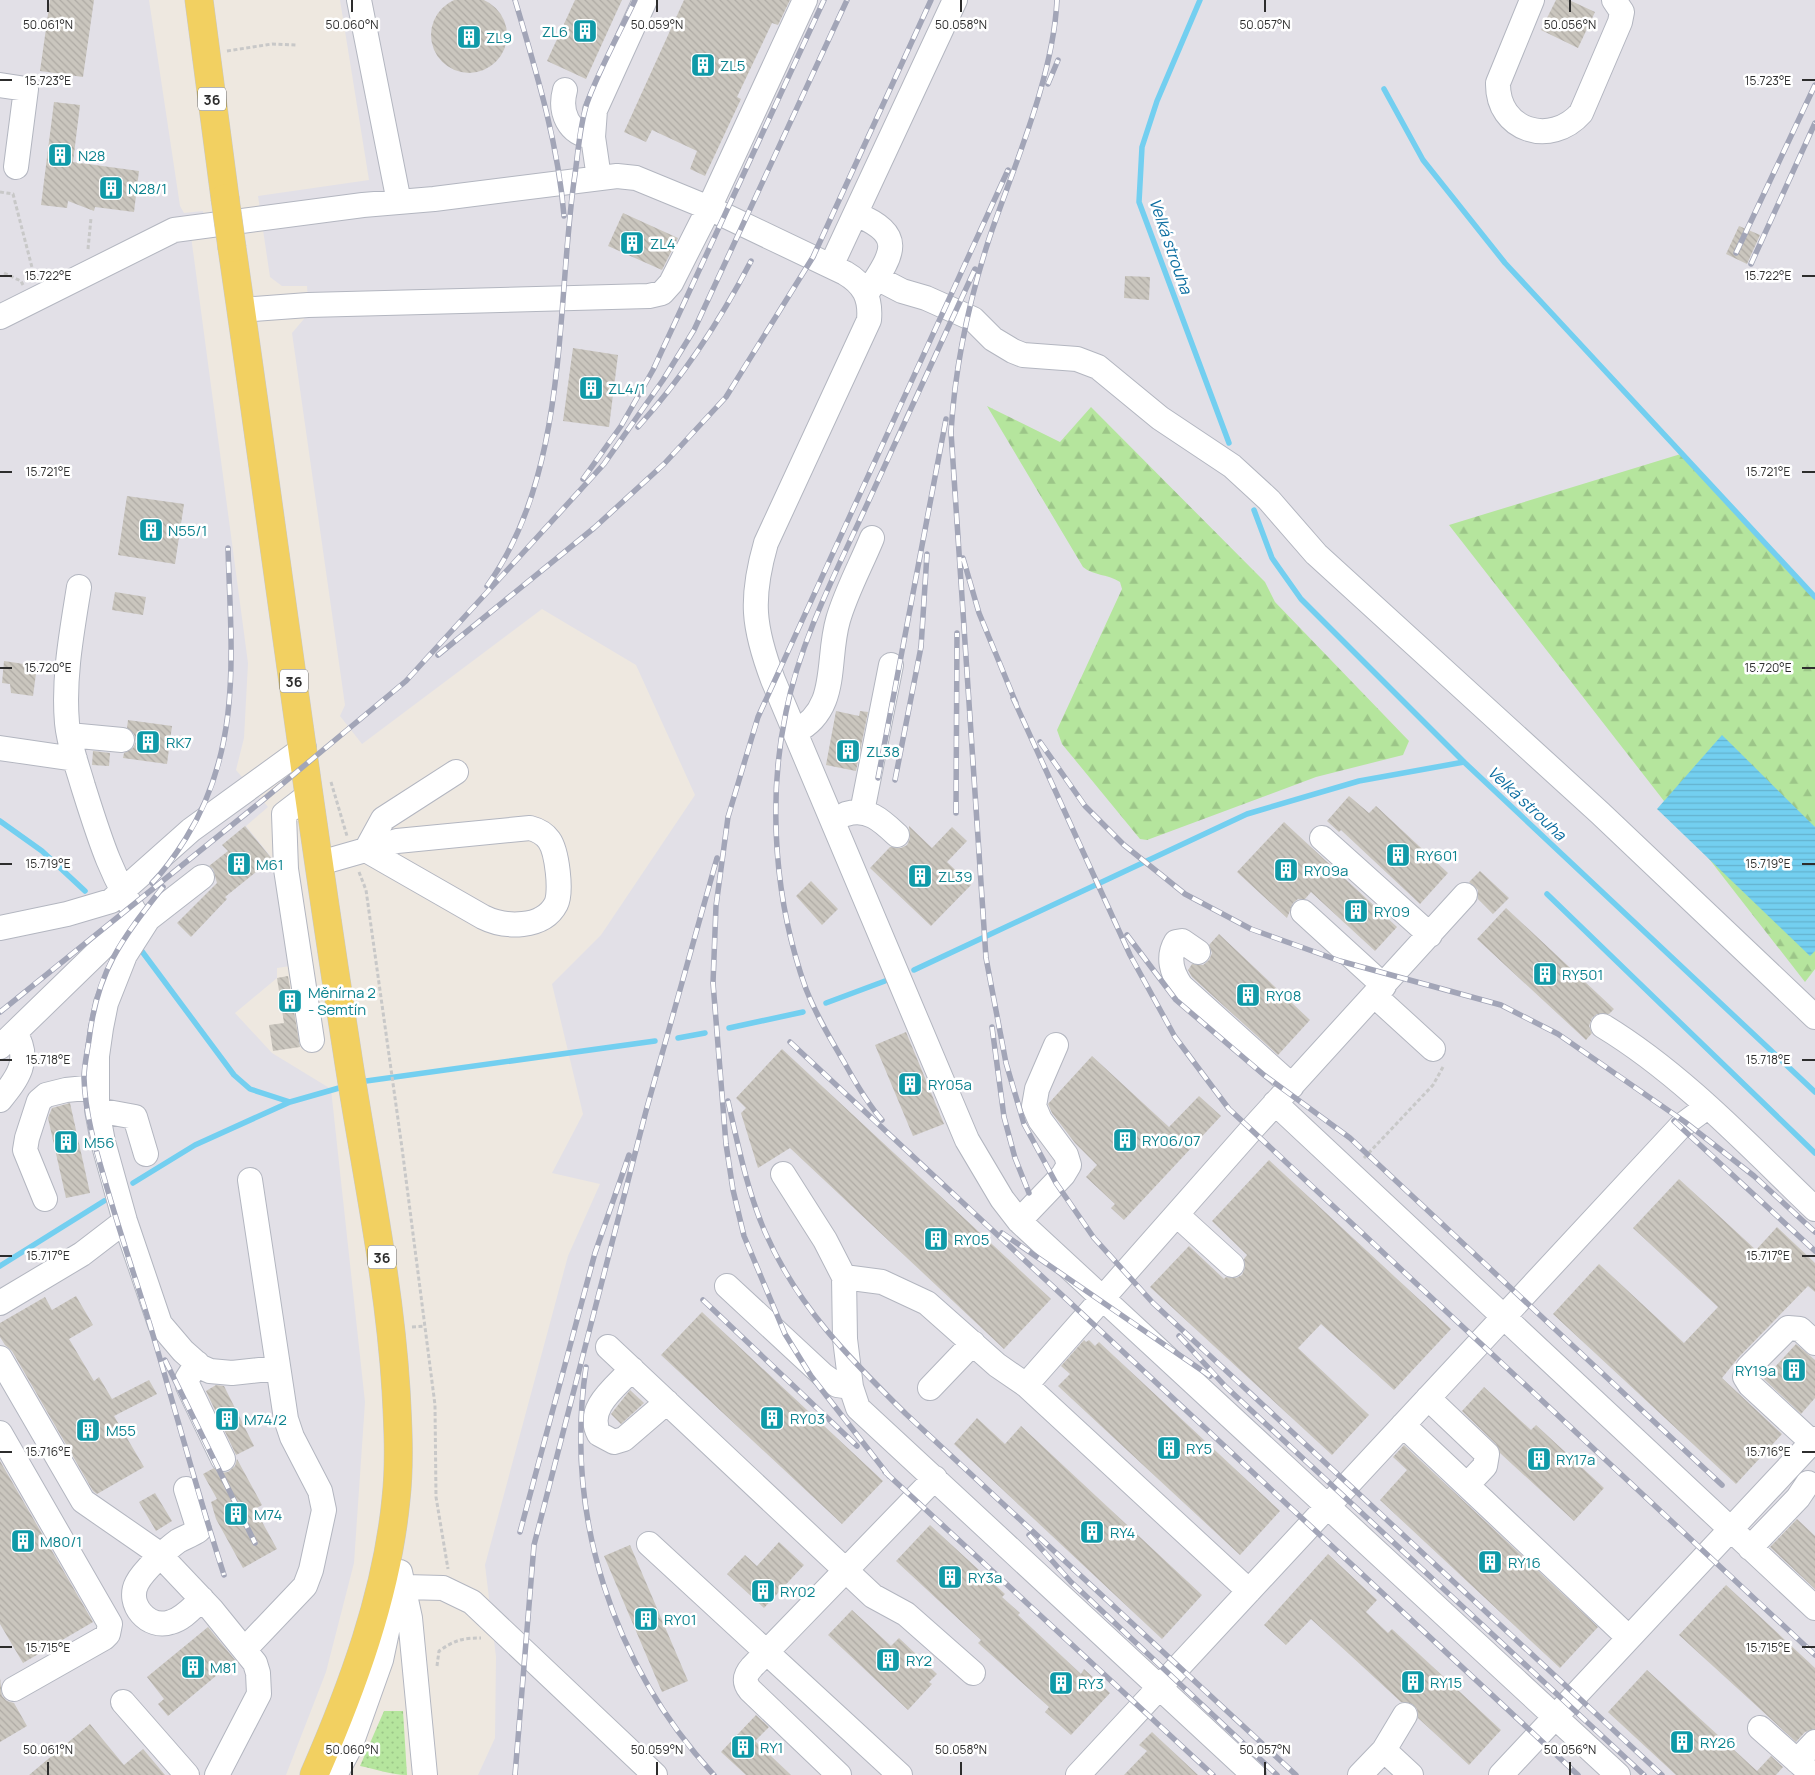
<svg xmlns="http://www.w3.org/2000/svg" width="1815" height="1775" viewBox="0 0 1815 1775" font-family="Manrope,sans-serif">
<defs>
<pattern id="grass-dots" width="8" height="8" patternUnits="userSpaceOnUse" patternTransform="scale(1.25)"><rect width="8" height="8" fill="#b5e59d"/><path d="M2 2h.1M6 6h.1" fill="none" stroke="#9cc588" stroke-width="1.8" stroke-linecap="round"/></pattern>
<pattern id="forest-firs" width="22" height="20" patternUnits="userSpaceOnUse" patternTransform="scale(1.25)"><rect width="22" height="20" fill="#b5e59d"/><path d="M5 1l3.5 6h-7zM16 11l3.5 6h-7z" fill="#9cc588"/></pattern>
<pattern id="water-rules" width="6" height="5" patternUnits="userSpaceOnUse" patternTransform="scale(1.25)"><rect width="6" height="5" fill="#73cff0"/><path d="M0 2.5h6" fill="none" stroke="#64b2ce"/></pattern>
<pattern id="building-back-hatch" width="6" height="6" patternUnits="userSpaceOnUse" patternTransform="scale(1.25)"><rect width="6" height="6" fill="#cac6be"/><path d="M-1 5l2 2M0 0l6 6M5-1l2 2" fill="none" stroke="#aeaaa4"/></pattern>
</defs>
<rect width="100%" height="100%" fill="#eee8e0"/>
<path fill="#e2e0e7" d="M0,0H149L180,206L184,213L203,211L207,234L191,236L248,663L244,738L236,770L268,807L246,826L272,858L285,890L297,965L277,968V978L235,1013L272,1053L331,1089L365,1402L354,1563L326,1672L286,1775H0Z
M340,0H1815V1775H478L495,1738L496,1657L485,1565L568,1256L600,1184L552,1173L583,1114L552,984L601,935L695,795L636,665L542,609L362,744L340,716L345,705L292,333L309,313L307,286H282L270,277L258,196L369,180Z"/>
<path fill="url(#grass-dots)" d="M384,1711H403L407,1775C392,1775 376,1769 360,1766Z"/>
<path fill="url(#forest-firs)" d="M987,406L1060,442L1091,407L1265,582L1275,602L1409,741L1403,755L1316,777L1147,840L1140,839L1062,744L1057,730L1122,589L1120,582C1108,574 1094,576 1083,567Z
M1684,453L1815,598V969L1805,982L1449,525Z"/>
<path fill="url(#water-rules)" d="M1722,735L1815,827V951L1810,956L1657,809Z"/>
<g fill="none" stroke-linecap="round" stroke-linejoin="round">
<path stroke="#73cff0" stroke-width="5.5" d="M1200,0L1157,101L1142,147L1139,202L1229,443
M1384,89L1423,160L1505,263L1815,597
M1254,510L1272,558L1301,599L1464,762L1815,1092
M0,821L42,851L85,891
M1547,894L1815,1153
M138,946L234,1075L250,1089L290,1102
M914,970L1247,814L1359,781L1464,762
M826,1003L885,981
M729,1028L803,1012
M678,1038L705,1033
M359,1082L655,1041
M133,1183L195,1145L290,1102L346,1086
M0,1266L104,1201"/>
</g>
<path fill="url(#building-back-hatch)" d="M431 35a38 38 0 1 1 76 0a38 38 0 1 1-76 0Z
M50,0H94L83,77L40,71Z
M575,0H622L586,79L547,61Z
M684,0H790L778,25L772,23L737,97L741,99L705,176L690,169L697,151L652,130L646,142L624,132Z
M1556,0H1569L1595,12L1578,48L1541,30Z
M54,102L80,105L73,162L139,171L134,212L95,207L94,211L68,201L67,208L41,205Z
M623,213L678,238L662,270L608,246Z
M1739,226L1760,235L1747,264L1726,254Z
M1125,276L1150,277L1149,300L1124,298Z
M573,348L618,355L609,427L563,421Z
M127,496L184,504L175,564L118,555Z
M115,592L146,597L143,615L112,610Z
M4,661L37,666L33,696L11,693L10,684L2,683Z
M836,711L859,716L860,711L868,712L856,771L826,765Z
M128,720L172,726L167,764L123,758L124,753L133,748L136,742L134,734L127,728Z
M93,751L110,753L109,766L92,765Z
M1349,796L1369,813L1376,806L1448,873L1420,904L1341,830L1339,832L1327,821Z
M1284,822L1397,927L1375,951L1311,892L1305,899H1298L1293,903L1287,918L1237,872Z
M245,826L272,859L225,897L227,899L191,937L177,923L217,883L213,869L209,866L228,851L222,845Z
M909,826L932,848L952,827L967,841L947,862L971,885L931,926L870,868L890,847L901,848L907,845L910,838Z
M1480,871L1509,898L1493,914L1478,899V890L1469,882Z
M811,881L838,909L822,925L796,896Z
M1506,908L1614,1009L1609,1014H1597L1592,1018L1589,1026L1592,1033L1586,1040L1477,939Z
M1219,934L1310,1020L1278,1055L1192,977L1188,970L1192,964L1203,965L1209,960L1212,953L1209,945Z
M288,976L300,1047L273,1051L269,1025L284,1023L277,978Z
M906,1032L944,1124L913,1136L875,1045Z
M782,1049L1051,1299L1004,1349L790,1148L758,1168L741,1113L746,1108L736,1098Z
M1092,1056L1169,1127L1199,1096L1221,1116L1124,1220L1111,1208L1115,1204L1086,1177L1097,1165L1075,1143L1052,1113L1048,1104Z
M70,1103L90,1193L66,1198L48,1118L52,1108Z
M1269,1160L1451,1329L1394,1390L1321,1324L1298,1348L1369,1415L1332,1455L1150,1287L1189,1246L1224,1279L1226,1277L1236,1278L1242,1275L1245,1267L1244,1259L1247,1255L1212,1221Z
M1679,1179L1756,1250L1777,1227L1815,1263V1292L1808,1286L1738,1358L1722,1378L1782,1434L1736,1484L1553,1314L1599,1264L1684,1343L1718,1307L1633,1228Z
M76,1296L93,1325L69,1339L94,1381L99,1377L112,1399L149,1380L157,1394L114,1416L144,1467L97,1494L93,1491L12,1351L5,1345L0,1337V1323L45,1297L52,1310Z
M702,1312L883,1481L842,1524L661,1355Z
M1084,1340L1086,1342L1089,1340L1095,1346L1099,1342L1280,1511L1240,1555L1058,1386L1070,1374L1061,1366Z
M1796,1344L1815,1360V1398L1801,1414L1764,1379Z
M216,1385L224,1386L254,1446L236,1455L206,1391Z
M1484,1387L1531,1430L1536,1425L1604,1488L1574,1521L1500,1453L1496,1444L1462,1411Z
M630,1390L644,1403L621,1424L611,1414Z
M977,1418L1005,1444L1021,1426L1202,1595L1162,1639L954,1444Z
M1404,1445L1598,1627L1560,1668L1380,1500L1407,1470L1393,1457Z
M237,1459L262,1505L255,1509L277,1549L243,1568L216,1519L211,1502L217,1499L203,1474L214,1468L221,1473L228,1472L235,1466Z
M0,1461L93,1622L23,1663L0,1624Z
M155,1493L172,1521L156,1531L139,1502Z
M1797,1519L1815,1536V1589L1770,1547Z
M930,1525L1005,1594L1002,1597L1020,1613L1018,1615L1081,1674L1084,1669L1110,1693L1071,1735L1045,1712L1049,1707L978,1643L981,1640L896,1561Z
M779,1542L804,1565L764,1608L727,1574L745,1555L757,1566Z
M630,1545L688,1681L662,1692L604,1556Z
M1328,1554L1377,1600L1366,1612L1388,1633L1392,1629L1501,1730L1469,1765L1418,1718L1417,1709L1412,1704L1401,1702L1311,1619L1286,1645L1264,1625Z
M1726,1585L1815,1668V1729L1805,1732L1796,1742L1679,1635Z
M852,1610L891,1646L899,1638L937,1674L929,1682L932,1684L908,1710L828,1635Z
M208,1627L235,1660L168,1716L158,1704L164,1699L147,1677Z
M1647,1670L1757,1771L1771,1756L1783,1767L1776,1775H1676L1608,1712Z
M0,1678L2,1696L7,1701L14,1703L27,1726L0,1742Z
M756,1715L769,1727L755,1741L791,1775H746L721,1752Z
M90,1724L124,1765L143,1749L165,1775H29Z
M1152,1732L1198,1775H1124L1147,1751L1139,1745Z"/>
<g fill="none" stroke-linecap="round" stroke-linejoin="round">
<defs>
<path id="minor" d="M359,0L399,202
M1532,0L1498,83C1497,131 1551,147 1581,113L1620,22L1622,12L1614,0
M0,85L26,89L16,167
M565,90C559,112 568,134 593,137
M599,178L593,137L595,110L645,0
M856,214C905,235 894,252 869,290
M831,266L955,0
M877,278L902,291L926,298L973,319L993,339L1013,351L1023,355L1077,359L1098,367L1160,418L1232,466L1269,500L1316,554L1600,813L1815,1017
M241,310L308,305L649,296L662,293L671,283L709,208L805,0
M0,317L174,230L363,205L434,199L617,176L636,178L709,208L845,273C864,284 871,298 869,320L766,543C750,599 753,627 773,680L967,1140L1002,1199L1019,1221L1618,1775
M79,587C72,631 63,678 67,723C69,745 77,765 83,786C100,840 111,877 143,925
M795,732C840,709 826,661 838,620C846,592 861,565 872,538
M69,735L122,740
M0,748L75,759
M310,794L284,814L286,869L312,1040
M862,812L891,665
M846,814C868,807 882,821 897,835
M1322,838L1430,935
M366,850L383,819L456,772
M320,863L397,841L530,828C538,830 544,833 549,840C557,851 562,892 556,904C543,929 505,928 483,917L366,850
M202,877L148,919L125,955L106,1003L101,1028L97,1056V1110L103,1142L125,1221L160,1324L183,1351L201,1367L210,1371L232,1373L278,1368
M1303,912L1384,986
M0,928L67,914L111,901L191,830L304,748
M1198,952L1182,941L1176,942C1167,957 1172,973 1181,986L1292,1086
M1375,996L1433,1049
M1603,1026C1682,1074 1748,1145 1815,1209
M0,1047L136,915
M0,1100C17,1079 32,1060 15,1033
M1275,1103L1815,1608
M97,1110L135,1117L146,1154
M783,1174L825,1240L844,1277L845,1339L851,1387L858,1408L1254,1775
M45,1199L25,1150L27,1138L39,1101L46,1095L66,1090L96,1087
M1177,1215L1232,1265
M1019,1221L1063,1175L1069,1165L1066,1155L1040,1120L1034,1106L1037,1089L1056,1045
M844,1277L882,1282L927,1303L997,1365L1026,1385L1251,1130L1465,895
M727,1286L823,1375L837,1385L851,1387
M0,1303L82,1254L125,1221
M1815,1343L1800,1329L1788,1328L1748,1368L1745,1377L1750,1385L1815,1445
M608,1347L873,1596L906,1614L973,1673
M0,1358L83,1501L158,1553L212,1610L255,1663L258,1673L259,1694L217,1775
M197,1363L187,1379L188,1386L223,1459
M632,1369C616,1387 585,1408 599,1434L614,1442L624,1439L667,1402
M1026,1385L1249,1591
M930,1388L973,1343
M1428,1398L1487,1454L1485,1466L1467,1485
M1403,1425L1629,1638
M0,1433L110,1624L108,1634L104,1638L14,1689
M186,1489L199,1530C192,1535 185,1537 178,1541C167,1549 143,1571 137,1583C126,1604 148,1630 171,1622C183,1619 193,1607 202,1599
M649,1544L900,1775
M1750,1548L1798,1498L1808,1483
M400,1572L410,1618L425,1775
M405,1587L443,1588L472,1602L655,1775
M245,1649L305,1586L311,1570L324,1510L320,1491L292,1437L286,1419L250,1180
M123,1702L187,1775
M1760,1728L1813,1775
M1384,1750L1405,1715
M1797,1761L1815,1742
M335,1775L350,1747L381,1660L389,1622V1574
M839,1775L750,1690C743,1681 745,1675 752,1667L935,1478
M1078,1775L1680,1127L1707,1107
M1360,1775L1384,1750L1411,1775
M1501,1775L1815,1439"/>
<path id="major" d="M199,0L225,198
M232,248C271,515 305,784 347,1051C364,1164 389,1276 396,1390C398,1426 400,1463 396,1499C387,1594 352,1688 314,1775"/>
</defs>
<use href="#minor" stroke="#b3b6c0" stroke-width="26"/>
<use href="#major" stroke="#c8c8c8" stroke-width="29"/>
<path stroke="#c8c8c8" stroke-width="3" stroke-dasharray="4 2.5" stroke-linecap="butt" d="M227,51L272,44L297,45
M0,192L13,194L35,279
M88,249L91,218
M4,273L21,281L23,285
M331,782L347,836
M359,872L366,890L402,1148L435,1405L436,1497L448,1569
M1364,1158L1433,1085L1443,1067
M412,1327L425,1326
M437,1666L439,1651C455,1640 462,1638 481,1638"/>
<use href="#minor" stroke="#fff" stroke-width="24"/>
<use href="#major" stroke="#f2d061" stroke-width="28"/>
<defs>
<path id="rail" d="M515,0C536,71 558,142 564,216
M1057,0C1053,78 1015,163 990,236C969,300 955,366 951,432L986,958L1006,1063L1024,1124L1056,1183L1094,1238L1153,1303L1662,1775
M1048,84L1058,60
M1736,253L1815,85
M1751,264L1815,123
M638,427C683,377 720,321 751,261
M583,479L621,426L653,370L824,0
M963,558L979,613L1016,703
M487,586C568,474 556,313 574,181C578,156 579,128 587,103C599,70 620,32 635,0
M438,655L594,528L664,464L726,397L813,257L931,0
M1013,698L1130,955L1175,1037L1229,1109L1815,1655
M1040,742L1085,806L1124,845L1185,894L1251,929L1340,961L1501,1005L1558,1034L1685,1122L1754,1176L1815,1232
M878,778L946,419
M895,780L921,647L927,554
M956,813L957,633
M152,883C165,870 176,854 186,838C243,747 231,650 228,548
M163,887C121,940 97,971 89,1040C87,1053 84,1066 84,1078C85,1113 95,1147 105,1181C119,1230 135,1277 150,1325C175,1408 197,1492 224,1575
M1127,935L1176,1000L1264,1075L1350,1138L1722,1485
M0,1012L263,800L406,681L604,464L663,380L694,330L847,0
M992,1027L1004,1117L1015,1158L1029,1193
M790,1042L1578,1775
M728,1101C738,1145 747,1190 765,1232C797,1306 850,1359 906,1414L1296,1775
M882,1120C867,1103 855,1082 844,1062C830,1038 816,1015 806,989C775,903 767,802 786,712C800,642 834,576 864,511C901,431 938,350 975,269
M1674,1121L1815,1251
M1002,1233L1210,1376
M703,1300L857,1446
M1179,1336L1226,1387L1644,1775
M165,1360L255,1543
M586,1367C564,1516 613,1665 714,1775
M885,1472L1213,1775
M889,1476L811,1376L785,1334L744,1236L733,1190L726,1144L713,983L716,906L728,817L758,717L1008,170
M520,1532L595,1253L629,1155
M1029,1535L1071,1582L1277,1775
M515,1775L534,1545L646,1111L717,858"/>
</defs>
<use href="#rail" stroke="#a2a5b7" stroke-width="5.5"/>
<use href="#rail" stroke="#fff" stroke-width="4" stroke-dasharray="11" stroke-linecap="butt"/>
<defs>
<path id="major-bridge" d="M225,198L232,248"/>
</defs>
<use href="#major-bridge" stroke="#c8c8c8" stroke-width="29" stroke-linecap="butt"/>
<use href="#major-bridge" stroke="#f2d061" stroke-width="28"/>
</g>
<path fill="none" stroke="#2d2d2d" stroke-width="2" d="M48,0V12M352,0V12M657,0V12M961,0V12M1265,0V12M1570,0V12M0,80H12M1802,80H1815M0,276H12M1802,276H1815M0,472H12M1802,472H1815M0,668H12M1802,668H1815M0,864H12M1802,864H1815M0,1060H12M1802,1060H1815M0,1256H12M1802,1256H1815M0,1452H12M1802,1452H1815M0,1647H12M1802,1647H1815M48,1762V1775M352,1762V1775M657,1762V1775M961,1762V1775M1265,1762V1775M1570,1762V1775"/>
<defs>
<symbol id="building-square" viewBox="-11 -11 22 22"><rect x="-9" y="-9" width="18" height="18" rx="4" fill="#0f9aa8" stroke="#fff"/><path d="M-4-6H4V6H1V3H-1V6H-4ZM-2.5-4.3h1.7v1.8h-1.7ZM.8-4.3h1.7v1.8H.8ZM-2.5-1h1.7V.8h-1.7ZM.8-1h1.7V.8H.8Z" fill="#fff"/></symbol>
</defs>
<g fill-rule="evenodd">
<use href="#building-square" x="571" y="17" width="28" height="28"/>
<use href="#building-square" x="455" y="23" width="28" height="28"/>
<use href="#building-square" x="689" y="51" width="28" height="28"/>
<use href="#building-square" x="46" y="141" width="28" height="28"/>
<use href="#building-square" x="97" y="174" width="28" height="28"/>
<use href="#building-square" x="618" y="229" width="28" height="28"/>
<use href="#building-square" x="577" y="374" width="28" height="28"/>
<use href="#building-square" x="137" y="516" width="28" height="28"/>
<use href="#building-square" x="134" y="728" width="28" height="28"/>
<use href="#building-square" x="834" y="737" width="28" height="28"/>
<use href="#building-square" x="1384" y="841" width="28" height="28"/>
<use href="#building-square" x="225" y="850" width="28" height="28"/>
<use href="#building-square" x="1272" y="856" width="28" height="28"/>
<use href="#building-square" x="906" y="862" width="28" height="28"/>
<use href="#building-square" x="1342" y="897" width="28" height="28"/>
<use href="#building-square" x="1531" y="960" width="28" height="28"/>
<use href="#building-square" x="1234" y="981" width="28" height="28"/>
<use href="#building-square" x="276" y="987" width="28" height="28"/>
<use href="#building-square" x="896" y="1070" width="28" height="28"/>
<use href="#building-square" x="1111" y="1126" width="28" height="28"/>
<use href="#building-square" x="52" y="1128" width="28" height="28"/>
<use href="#building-square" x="922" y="1225" width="28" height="28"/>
<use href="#building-square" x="1780" y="1356" width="28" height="28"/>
<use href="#building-square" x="758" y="1404" width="28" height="28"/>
<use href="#building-square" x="213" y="1405" width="28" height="28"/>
<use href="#building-square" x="74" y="1416" width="28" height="28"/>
<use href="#building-square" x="1155" y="1434" width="28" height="28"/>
<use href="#building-square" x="1525" y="1445" width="28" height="28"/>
<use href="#building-square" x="222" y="1500" width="28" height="28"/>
<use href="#building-square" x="1078" y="1518" width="28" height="28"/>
<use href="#building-square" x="9" y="1527" width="28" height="28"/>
<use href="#building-square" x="1476" y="1548" width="28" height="28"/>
<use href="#building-square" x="936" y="1563" width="28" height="28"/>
<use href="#building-square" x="749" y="1577" width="28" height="28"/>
<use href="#building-square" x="632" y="1605" width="28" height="28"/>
<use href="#building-square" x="874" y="1646" width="28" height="28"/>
<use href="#building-square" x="179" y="1653" width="28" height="28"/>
<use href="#building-square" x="1399" y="1668" width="28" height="28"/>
<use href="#building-square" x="1047" y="1669" width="28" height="28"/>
<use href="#building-square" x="1668" y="1728" width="28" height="28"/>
<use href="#building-square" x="729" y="1733" width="28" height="28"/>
</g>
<g text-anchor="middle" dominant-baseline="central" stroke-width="5" stroke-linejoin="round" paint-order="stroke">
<g fill="#fff" stroke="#6c6c6c" stroke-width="1">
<rect x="198" y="87.5" width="28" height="23" rx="4"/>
<rect x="280" y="669.5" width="28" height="23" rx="4"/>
<rect x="368" y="1245.5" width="28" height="23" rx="4"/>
</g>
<g font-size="14" font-weight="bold" fill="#2d2d2d">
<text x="212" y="99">36</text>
<text x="294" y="681">36</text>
<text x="382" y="1257">36</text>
</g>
<g font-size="15" fill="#0d838f" stroke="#fff" text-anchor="start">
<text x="568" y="31" text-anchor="end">ZL6</text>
<text x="486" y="37">ZL9</text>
<text x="720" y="65">ZL5</text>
<text x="78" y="155">N28</text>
<text x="128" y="188">N28/1</text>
<text x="650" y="243">ZL4</text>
<text x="608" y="388">ZL4/1</text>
<text x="168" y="530">N55/1</text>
<text x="166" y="742">RK7</text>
<text x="866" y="751">ZL38</text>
<text x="1416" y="855">RY601</text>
<text x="256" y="864">M61</text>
<text x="1304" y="870">RY09a</text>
<text x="938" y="876">ZL39</text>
<text x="1374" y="911">RY09</text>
<text x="1562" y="974">RY501</text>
<text x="308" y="992">Měnírna 2<tspan x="308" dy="17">- Semtín</tspan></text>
<text x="1266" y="995">RY08</text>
<text x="928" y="1084">RY05a</text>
<text x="1142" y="1140">RY06/07</text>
<text x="84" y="1142">M56</text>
<text x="954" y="1239">RY05</text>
<text x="1776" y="1370" text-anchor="end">RY19a</text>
<text x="790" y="1418">RY03</text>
<text x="244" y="1419">M74/2</text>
<text x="106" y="1430">M55</text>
<text x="1186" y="1448">RY5</text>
<text x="1556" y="1459">RY17a</text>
<text x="254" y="1514">M74</text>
<text x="1110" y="1532">RY4</text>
<text x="40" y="1541">M80/1</text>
<text x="1508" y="1562">RY16</text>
<text x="968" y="1577">RY3a</text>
<text x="780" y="1591">RY02</text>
<text x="664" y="1619">RY01</text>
<text x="906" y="1660">RY2</text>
<text x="210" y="1667">M81</text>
<text x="1430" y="1682">RY15</text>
<text x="1078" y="1683">RY3</text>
<text x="1700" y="1742">RY26</text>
<text x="760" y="1747">RY1</text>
</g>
<g font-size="16" font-style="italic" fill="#0d6ea1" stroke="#fff">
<text transform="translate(1171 246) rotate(71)">Velká strouha</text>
<text transform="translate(1527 803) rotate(43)">Velká strouha</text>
</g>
</g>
<g font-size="12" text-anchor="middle" fill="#2d2d2d" stroke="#fff" stroke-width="5" stroke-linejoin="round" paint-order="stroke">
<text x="48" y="29">50.061°N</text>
<text x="352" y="29">50.060°N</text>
<text x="657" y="29">50.059°N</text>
<text x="961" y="29">50.058°N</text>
<text x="1265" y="29">50.057°N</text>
<text x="1570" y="29">50.056°N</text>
<text x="1768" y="85">15.723°E</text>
<text x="48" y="85">15.723°E</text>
<text x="1768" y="280">15.722°E</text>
<text x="48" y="280">15.722°E</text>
<text x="1768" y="476">15.721°E</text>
<text x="48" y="476">15.721°E</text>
<text x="1768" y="672">15.720°E</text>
<text x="48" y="672">15.720°E</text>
<text x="1768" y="868">15.719°E</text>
<text x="48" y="868">15.719°E</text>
<text x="1768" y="1064">15.718°E</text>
<text x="48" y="1064">15.718°E</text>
<text x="1768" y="1260">15.717°E</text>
<text x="48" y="1260">15.717°E</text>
<text x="1768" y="1456">15.716°E</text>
<text x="48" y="1456">15.716°E</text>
<text x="1768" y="1652">15.715°E</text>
<text x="48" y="1652">15.715°E</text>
<text x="48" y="1754">50.061°N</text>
<text x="352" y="1754">50.060°N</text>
<text x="657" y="1754">50.059°N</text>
<text x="961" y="1754">50.058°N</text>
<text x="1265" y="1754">50.057°N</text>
<text x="1570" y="1754">50.056°N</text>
</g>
</svg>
